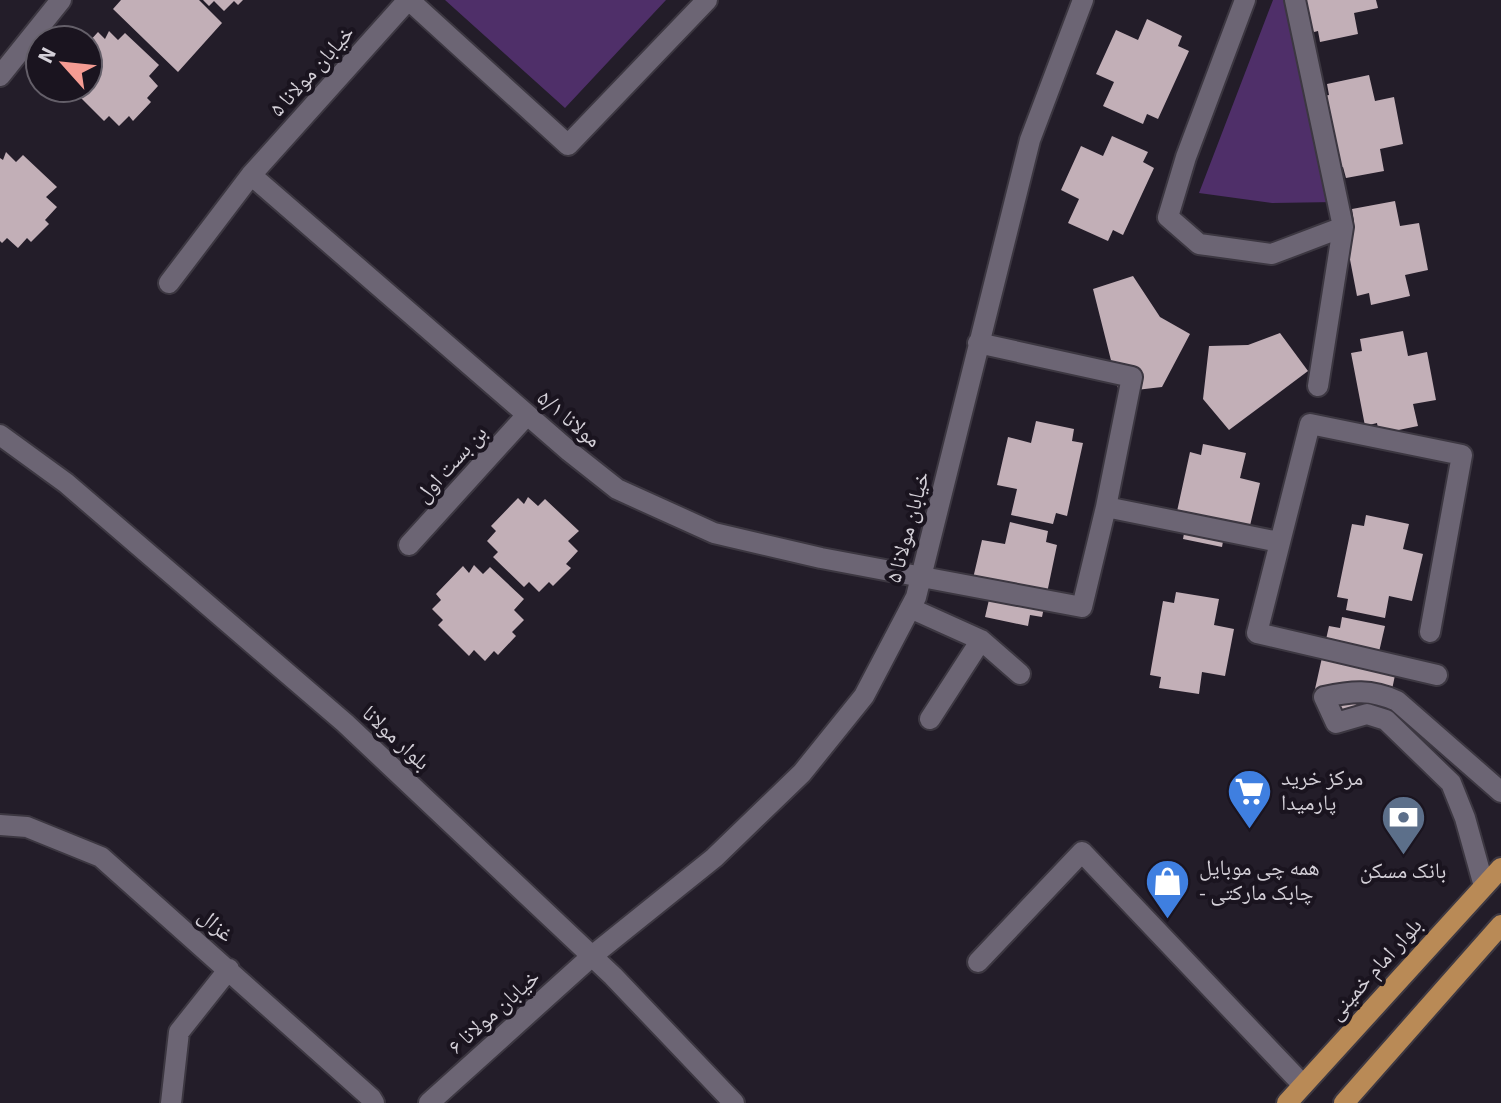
<svg xmlns="http://www.w3.org/2000/svg" width="1501" height="1103" viewBox="0 0 1501 1103" font-family="'Source Sans 3','Noto Naskh Arabic',sans-serif">
<rect width="100%" height="100%" fill="#231d29"/>
<path fill="#4f2f69" d="M445,0H666L565,108Z
M1273,0H1292L1336,202L1272,203L1199,193Z"/>
<path fill="#c2afb7" d="M121,0H199L222,23L178,72L113,9Z
M203,0H243L238,5L234,1L224,11L214,1L209,6Z
M1299,0H1376L1378,8L1354,13L1358,34L1320,42L1318,31L1306,34Z
M1147,19L1182,36L1178,46L1189,51L1158,119L1147,114L1143,124L1103,106L1114,82L1096,74L1116,30L1138,40Z
M109,31L118,40L125,33L159,65L149,76L158,86L147,98L151,102L133,121L129,116L119,126L109,116L104,121L74,91L77,88H88V43L98,32L105,39Z
M1369,75L1375,101L1394,97L1403,144L1380,149L1384,171L1346,178L1343,167L1332,170L1317,97L1329,95L1327,84Z
M1112,136L1148,152L1143,162L1154,168L1123,235L1113,230L1108,241L1068,223L1079,199L1061,190L1081,146L1103,156Z
M6,152L16,162L23,155L57,187L46,197L57,207L45,220L49,224L31,242L27,238L18,248L7,238L2,243L0,241V158L3,160Z
M1395,201L1400,226L1419,223L1428,270L1405,275L1410,296L1371,305L1369,293L1357,296L1343,223L1354,221L1352,209Z
M1133,276L1160,317L1190,334L1162,387L1119,392L1093,289Z
M1403,331L1408,356L1427,352L1436,400L1413,404L1418,426L1379,434L1377,423L1365,426L1351,353L1362,351L1360,339Z
M1280,333L1308,371L1229,430L1203,399L1209,346L1248,345Z
M1036,421L1074,429L1072,441L1083,443L1067,516L1056,513L1053,524L1011,515L1017,489L997,485L1008,437L1031,443Z
M1203,444L1246,453L1240,478L1260,483L1249,530L1226,525L1222,547L1183,539L1185,528L1174,525L1190,452L1201,455Z
M528,497L538,506L545,499L579,531L568,541L578,551L566,564L571,568L553,586L549,582L539,592L529,582L524,587L493,557L498,552L487,541L496,531L491,526L518,498L524,504Z
M1366,515L1409,524L1403,549L1423,554L1412,601L1389,596L1385,618L1346,610L1348,599L1337,597L1352,524L1364,526Z
M1010,522L1048,531L1046,542L1057,545L1042,617L1030,615L1028,626L985,617L991,591L971,587L982,540L1005,544Z
M474,565L483,574L490,567L524,599L514,610L524,620L512,632L516,636L498,655L494,651L485,661L474,650L469,656L438,625L443,620L432,609L441,600L436,594L463,566L469,573Z
M1176,592L1219,599L1214,625L1234,629L1225,676L1202,672L1199,694L1159,688L1161,677L1150,675L1163,601L1174,603Z
M1342,617L1385,626L1379,652L1399,656L1389,704L1365,698L1361,720L1322,712L1325,701L1313,698L1329,626L1340,628Z"/>
<g fill="none" stroke-linecap="round" stroke-linejoin="round">
<defs>
<path id="minor" d="M409,0L568,145L707,0
M1245,0L1186,157L1168,217L1199,244L1272,254L1343,227
M1295,0L1343,227L1318,386
M0,76L61,0
M251,175L569,451L617,489L714,533L821,558L1082,607L1106,507
M169,283L251,175L408,0
M978,343L1132,377L1106,507L1279,542
M0,435L66,483L345,723L613,976L734,1103
M409,545L527,415
M910,608L981,640L1020,674
M1430,632L1462,455L1310,424L1257,633L1437,675
M930,719L981,640
M0,825L27,827L101,857L371,1098L374,1103
M1484,886L1465,818L1451,783L1386,720L1367,714L1336,723L1324,697C1352,691 1371,689 1397,701L1501,792
M978,962L1082,852L1303,1085
M171,1103L179,1032L229,969
M429,1103L592,956L714,858L802,773L864,696L916,597L1030,140L1083,0"/>
<path id="major" d="M1287,1103L1501,868
M1344,1103L1501,925"/>
</defs>
<use href="#minor" stroke="#3c3741" stroke-width="24"/>
<use href="#major" stroke="#3c3741" stroke-width="24"/>
<use href="#minor" stroke="#6c6574" stroke-width="20"/>
<use href="#major" stroke="#b98a56" stroke-width="20"/>
</g>
<defs>
<symbol id="supermarket-pin" viewBox="-11 -11 22 30"><path d="M0 17L-7.5 6A9.5 9.5 0 1 1 7.5 6Z" fill="#3f7fe0" stroke="#1a141f"/><path d="M-6-5.5h2.5l.6 2H6L4.5 2H-2.5L-4.4-4H-6ZM-1.5 3.2a1.3 1.3 0 1 0 .1 0ZM3 3.2a1.3 1.3 0 1 0 .1 0Z" fill="#fff"/></symbol>
<symbol id="bank-pin" viewBox="-11 -11 22 30"><path d="M0 17L-7.5 6A9.5 9.5 0 1 1 7.5 6Z" fill="#5c6f8a" stroke="#1a141f"/><path d="M-6-4H6V4H-6ZM0-2.3a2.3 2.3 0 1 0 0 4.6a2.3 2.3 0 1 0 0-4.6Z" fill="#fff"/></symbol>
<symbol id="shop-pin" viewBox="-11 -11 22 30"><path d="M0 17L-7.5 6A9.5 9.5 0 1 1 7.5 6Z" fill="#3f7fe0" stroke="#1a141f"/><path d="M-5-2.5h2.3a2.7 3.5 0 0 1 5.4 0H5L5.5 6h-11ZM-1.5-2.5h3a1.5 2.3 0 0 0-3 0Z" fill="#fff"/></symbol>
</defs>
<g fill-rule="evenodd">
<use href="#supermarket-pin" x="1224" y="766" width="51" height="69"/>
<use href="#bank-pin" x="1378" y="792" width="51" height="69"/>
<use href="#shop-pin" x="1142" y="856" width="51" height="69"/>
</g>
<g text-anchor="middle" dominant-baseline="central" stroke-width="8" stroke-linejoin="round" paint-order="stroke">
<g font-size="22" fill="#d4d0d8" stroke="#1a141f">
<text transform="translate(312 71) rotate(-48)">خیابان مولانا ۵</text>
<text transform="translate(569 419) rotate(40)">مولانا ۵/۱</text>
<text transform="translate(451 464) rotate(-48)">بن بست اول</text>
<text transform="translate(908 527) rotate(-75)">خیابان مولانا ۵</text>
<text transform="translate(396 738) rotate(43)">بلوار مولانا</text>
<text transform="translate(216 925) rotate(42)">غزال</text>
<text transform="translate(1375 969) rotate(-48)">بلوار امام خمینی</text>
<text transform="translate(494 1012) rotate(-42)">خیابان مولانا ۶</text>
</g>
<g font-size="22" fill="#d4d0d8" stroke="#1a141f" text-anchor="start">
<text x="1281" y="778">مرکز خرید<tspan x="1281" dy="25">پارمیدا</tspan></text>
<text x="1199" y="868">همه چی موبایل<tspan x="1199" dy="25">- چابک مارکتی</tspan></text>
<text x="1403" y="871" text-anchor="middle">بانک مسکن</text>
</g>
</g>
<g transform="translate(64 64) rotate(297)"><circle r="38" fill="#1a141f" stroke="#645f69" stroke-width="2"/>
<path d="M0-6L14 30L0 20L-14 30Z" fill="#f59c93"/>
<text y="-12" font-size="22" font-weight="bold" text-anchor="middle" fill="#d4d0d8">N</text>
</g>
</svg>
